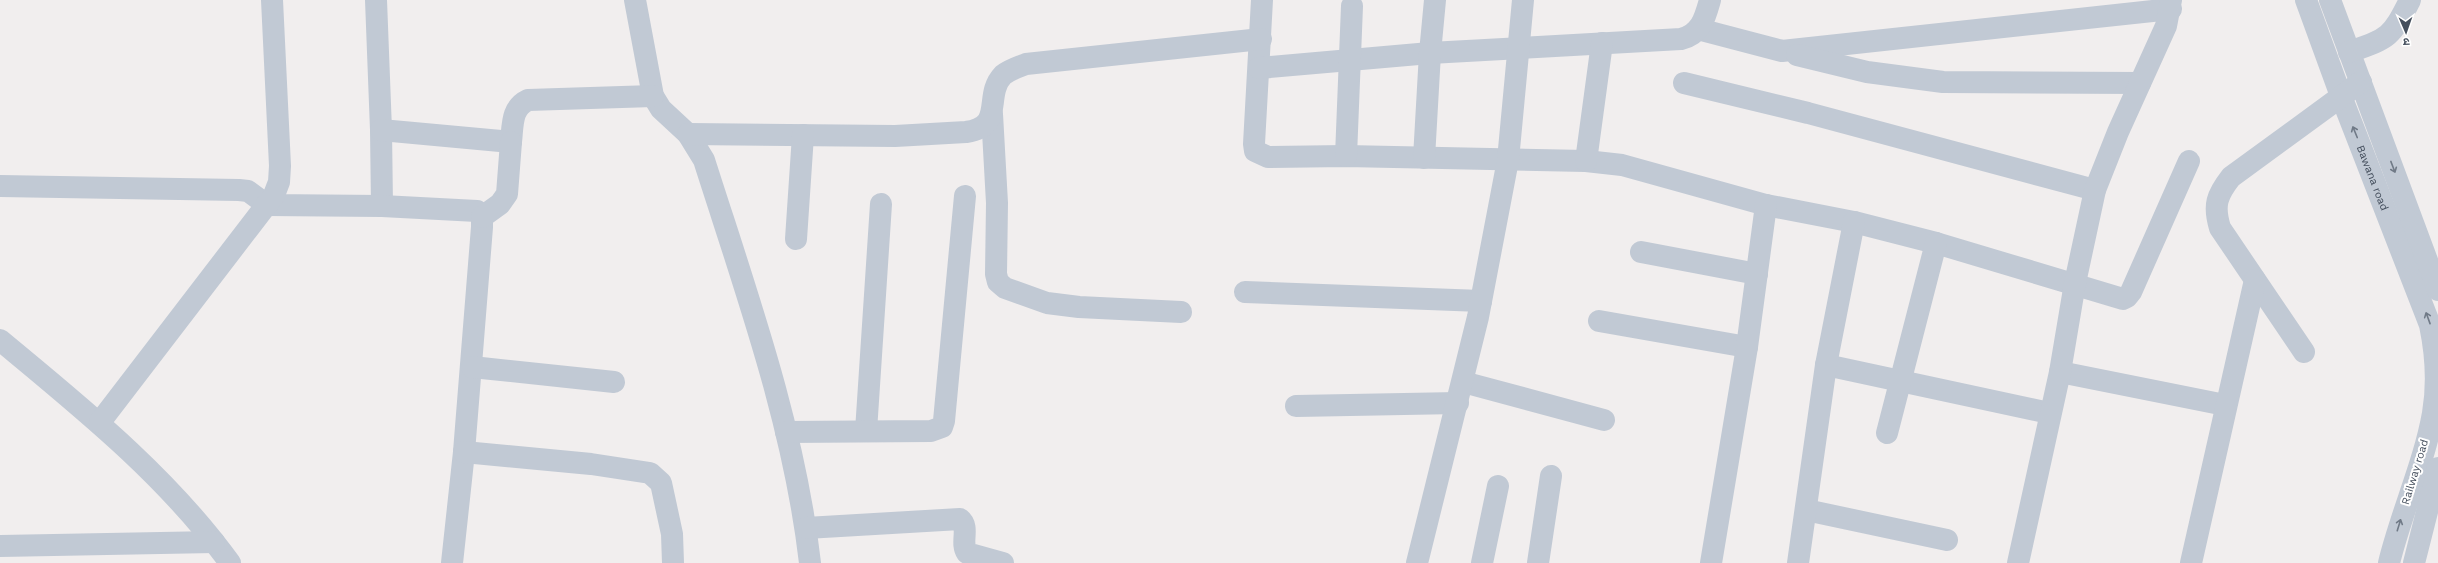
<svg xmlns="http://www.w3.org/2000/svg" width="2438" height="563" viewBox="0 0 2438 563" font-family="'Work Sans','Noto Sans Devanagari',sans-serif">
<rect width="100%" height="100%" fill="#f1eeee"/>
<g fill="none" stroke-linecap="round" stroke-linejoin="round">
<g stroke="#c1c9d4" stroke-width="22">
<path d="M376,0L381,130L382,206"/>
<path d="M635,0L653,96L661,109L688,134L704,160C746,292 794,424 810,563"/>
<path d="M1262,0L1254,144L1255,151L1268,157L1346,156L1586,161L1622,165L1766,205L1854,222L1936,243L2123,299L2127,297L2131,292L2189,161"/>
<path id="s1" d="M2306,0L2341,96L2430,325C2436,354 2438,384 2433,413C2424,464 2401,513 2389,563"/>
<path d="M2330,0L2438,290"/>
<path d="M1698,29L1782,51L2171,9"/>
<path d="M2349,52C2389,38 2391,38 2410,0"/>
<path d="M1797,55L1867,72L1943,82L2140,83"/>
<path d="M1259,68L1430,53L1681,39C1701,34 1705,18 1710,0"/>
<path d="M1684,83L1808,113L2095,190"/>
<path d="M992,114L997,203L996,274L998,282L1005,288L1047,303L1079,307L1181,312"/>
<path d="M381,130L511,142C513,125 511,108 528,100L653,96"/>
<path d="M688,134L895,136L966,132C1006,126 983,96 1003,75C1009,70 1018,67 1026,64L1261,39"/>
<path d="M1346,156L1352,6"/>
<path d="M1424,158L1430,53L1435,0"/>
<path d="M1586,161L1602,43"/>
<path d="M0,186L239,190L248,191L267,205L382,206L477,211L482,217V227L464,452L452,563"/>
<path d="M482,217L500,204L507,194L511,142"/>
<path d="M796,239L803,135"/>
<path d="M1641,252L1757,274"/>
<path d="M1245,292L1481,301"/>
<path d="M1599,321L1747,347"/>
<path d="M0,340C82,408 167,476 230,563"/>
<path d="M2304,352L2220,228C2213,205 2217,195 2231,177L2361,82"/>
<path d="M1826,365L2049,413"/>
<path d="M472,367L614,382"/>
<path d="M2060,372L2225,405"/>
<path d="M1463,382L1604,420"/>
<path d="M1296,406L1458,403"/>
<path d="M100,422L274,195L279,182L280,166L272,0"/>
<path d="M866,431L881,204"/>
<path d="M786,432L931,431L942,427L944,421L965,196"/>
<path d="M1887,433L1936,243"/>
<path d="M464,452L591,464L650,473L661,483L672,534L673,563"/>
<path d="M1806,510L1947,540"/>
<path d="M806,528L960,519C970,527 960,543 967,553L1003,563"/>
<path d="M0,546L214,542"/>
<path d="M1417,563L1478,317L1508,160L1523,0"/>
<path d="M1482,563L1498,486"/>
<path d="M1538,563L1551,476"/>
<path d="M1711,563L1747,347L1766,205"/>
<path d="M1798,563L1826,365L1854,222"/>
<path d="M2018,563L2060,372L2075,283L2095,190L2118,132L2166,26L2171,0"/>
<path d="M2191,563L2255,280"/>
<path d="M2414,563L2438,468"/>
</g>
</g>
<defs><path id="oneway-shaft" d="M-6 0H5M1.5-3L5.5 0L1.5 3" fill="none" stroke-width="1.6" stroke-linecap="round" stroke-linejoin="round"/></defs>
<g stroke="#707a87">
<use href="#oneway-shaft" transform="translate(2355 132) rotate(-112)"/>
<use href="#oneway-shaft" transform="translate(2393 167) rotate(69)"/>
<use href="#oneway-shaft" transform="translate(2428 318) rotate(-110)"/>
<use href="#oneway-shaft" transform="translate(2399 525) rotate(-73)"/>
</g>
<g text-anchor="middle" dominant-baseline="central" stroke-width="4" stroke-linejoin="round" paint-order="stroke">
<g font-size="11" fill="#454f5d" stroke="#fff">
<text stroke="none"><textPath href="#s1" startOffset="190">Bawana road</textPath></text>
<text transform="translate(2415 472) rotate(-73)">Railway road</text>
</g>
</g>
<g transform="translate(2406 32) rotate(178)" stroke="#ffffff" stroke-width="3" paint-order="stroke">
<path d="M0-3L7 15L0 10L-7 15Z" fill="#454f5d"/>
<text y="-6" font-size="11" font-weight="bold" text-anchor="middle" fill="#454f5d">उ</text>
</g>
</svg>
